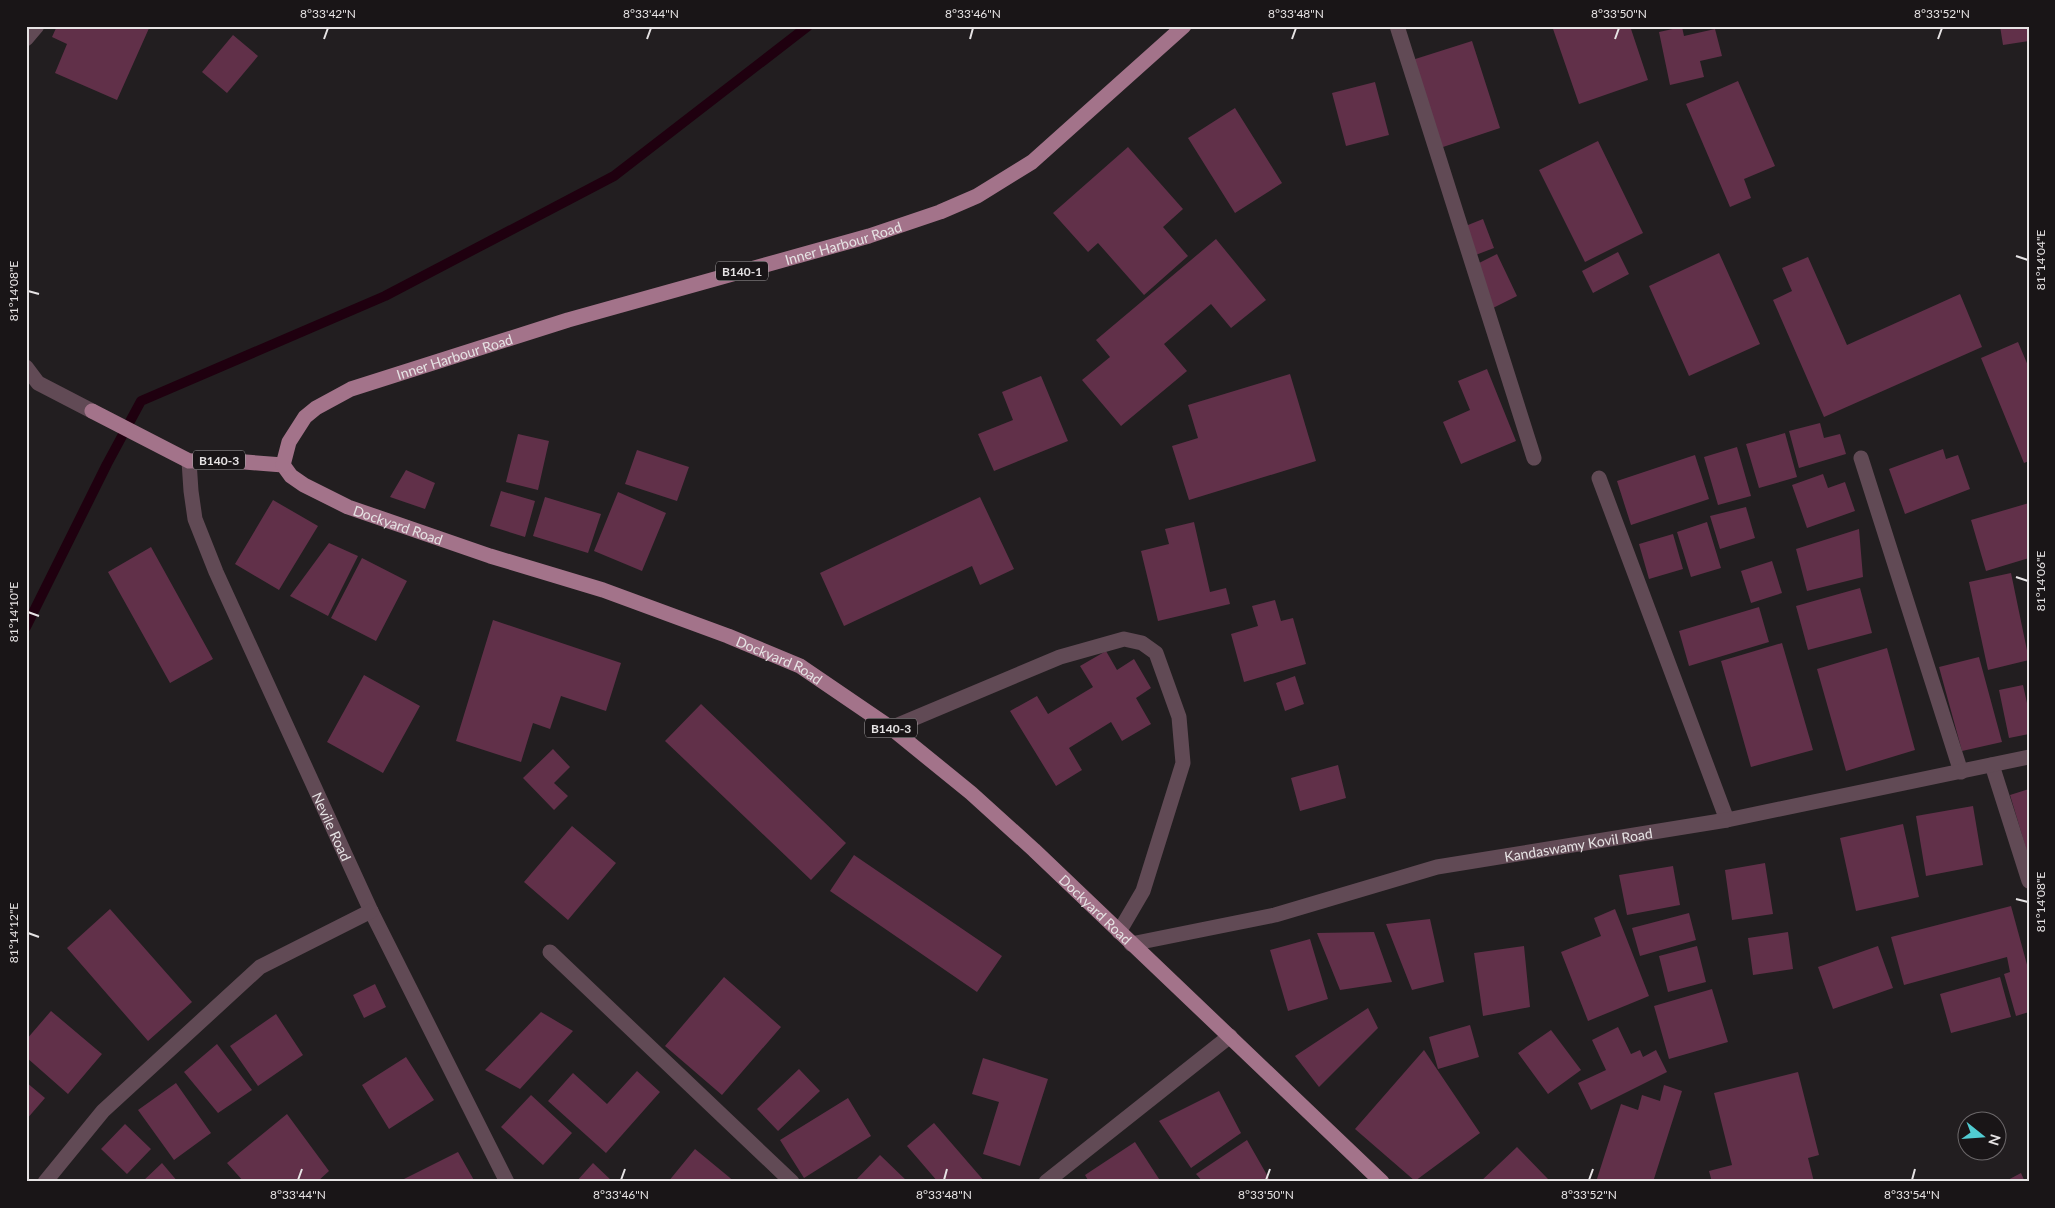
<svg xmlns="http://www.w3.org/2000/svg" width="2055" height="1208" viewBox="0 0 2055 1208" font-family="Lato,sans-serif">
<rect width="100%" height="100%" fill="#221e20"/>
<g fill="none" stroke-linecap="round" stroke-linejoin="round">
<path stroke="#1f000f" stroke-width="10" d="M26,627L107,464L141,401L385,296L614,176L808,26"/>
</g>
<path fill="#613049" d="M57,26H150L117,100L55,73L67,44L52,37Z
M1552,26H1630L1648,80L1579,104Z
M2000,26H2029V41L2003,45Z
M1682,27L1684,36L1715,29L1722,56L1700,61L1704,77L1670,85L1659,32Z
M233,35L258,56L227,93L202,72Z
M1472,41L1500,128L1437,149L1409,61Z
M1738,81L1775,166L1744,179L1751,198L1730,207L1686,104Z
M1375,82L1389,135L1346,146L1332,93Z
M1235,108L1282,183L1235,213L1188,138Z
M1598,141L1643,233L1585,262L1539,170Z
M1128,147L1183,209L1163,227L1188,256L1144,295L1098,243L1088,252L1053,213Z
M1483,219L1494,248L1473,256L1463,227Z
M1216,239L1266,300L1231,328L1211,304L1164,344L1187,371L1121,426L1082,380L1110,357L1096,340Z
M1618,252L1629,274L1593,293L1582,271Z
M1719,253L1760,344L1689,376L1649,286Z
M1497,254L1517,296L1491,309L1471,267Z
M1808,257L1847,345L1960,294L1982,347L1824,417L1773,300L1792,291L1782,268Z
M2018,342L2029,368V461L2024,463L1981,358Z
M1487,369L1516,441L1461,464L1443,422L1470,410L1458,381Z
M1290,374L1316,461L1189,500L1172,446L1198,438L1188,405Z
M1041,376L1068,441L994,471L978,434L1013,420L1002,392Z
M1820,423L1824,438L1840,434L1846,454L1799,468L1789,431Z
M1785,433L1797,477L1759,488L1746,444Z
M518,434L549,441L538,490L506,482Z
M1737,447L1751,496L1718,505L1704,457Z
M1943,449L1946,459L1958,455L1970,489L1905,514L1889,469Z
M637,450L689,467L677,501L625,484Z
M1695,455L1709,499L1631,525L1617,481Z
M406,470L435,483L425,509L390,497Z
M1823,474L1828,488L1845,482L1855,511L1807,528L1792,485Z
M501,491L535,501L525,537L490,526Z
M618,492L666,513L642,571L594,551Z
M545,497L601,514L588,553L533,536Z
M980,497L1014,569L980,585L972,566L844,626L820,573Z
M273,500L318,526L279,590L235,564Z
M2029,503V558L1986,571L1971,520Z
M1746,507L1755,538L1720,549L1710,516Z
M1194,522L1210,592L1226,588L1230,604L1158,621L1141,551L1169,544L1165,529Z
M1707,522L1721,568L1691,577L1677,532Z
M1859,529L1863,577L1807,591L1796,549Z
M1673,534L1683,569L1649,579L1639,544Z
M329,543L358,556L328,616L290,596Z
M151,547L213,659L170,683L108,572Z
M362,558L407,581L376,641L331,618Z
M1772,561L1782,593L1751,603L1741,571Z
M2011,573L2029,660L1988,670L1969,582Z
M1860,588L1872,633L1808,650L1796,606Z
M1275,600L1281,621L1293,618L1306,664L1244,682L1231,634L1258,626L1252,606Z
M1759,607L1769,642L1689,666L1679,631Z
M493,620L621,663L606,711L561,696L550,729L533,723L521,762L456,741Z
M1782,643L1813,750L1751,767L1721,661Z
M1887,648L1915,750L1846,771L1817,669Z
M1106,651L1117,670L1134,659L1151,688L1136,698L1151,724L1122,741L1111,722L1069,748L1082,770L1056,786L1010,711L1037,696L1048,714L1093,687L1080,666Z
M1979,657L2002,742L1962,751L1939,667Z
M364,675L420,706L383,773L327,742Z
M1295,676L1304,704L1285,711L1276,683Z
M2023,685L2029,712V734L2009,738L1999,690Z
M701,704L846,843L811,880L665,741Z
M553,749L570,767L554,783L568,796L554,810L523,778Z
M1338,765L1346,798L1300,811L1291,778Z
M2029,789V854L2028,855L2010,795Z
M1973,806L1983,865L1926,876L1916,816Z
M1903,824L1919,897L1856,911L1840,838Z
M572,826L616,863L568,920L524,882Z
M854,855L1002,956L977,992L830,891Z
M1765,863L1773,914L1732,920L1725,870Z
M1673,866L1680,905L1627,915L1619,875Z
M2011,906L2029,972V1012L2016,1016L2004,974L2010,972L2007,957L1904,985L1891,937Z
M110,909L192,1002L148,1041L67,948Z
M1615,909L1649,996L1588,1021L1561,952L1601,936L1594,918Z
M1689,913L1696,940L1640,956L1632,928Z
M1430,919L1444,982L1412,990L1386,924Z
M1374,932L1392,982L1340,990L1317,933Z
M1788,932L1793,969L1753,975L1748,938Z
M1310,939L1328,999L1288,1011L1270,950Z
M1524,946L1530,1007L1483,1016L1474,953Z
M1697,946L1706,982L1668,992L1659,956Z
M1878,946L1893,988L1833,1009L1818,967Z
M724,977L781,1027L722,1095L665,1046Z
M2000,977L2011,1017L1951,1033L1940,994Z
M375,984L386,1007L364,1018L353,995Z
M1712,989L1728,1042L1669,1059L1654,1006Z
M1368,1008L1378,1028L1319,1087L1295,1056Z
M51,1011L102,1054L68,1094L26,1057V1040Z
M541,1012L573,1031L520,1089L485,1070Z
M276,1014L303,1055L258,1086L230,1046Z
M1470,1025L1479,1057L1438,1069L1429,1037Z
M1618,1027L1631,1054L1640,1050L1643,1057L1656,1050L1667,1072L1591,1110L1578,1083L1606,1070L1592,1040Z
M1551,1030L1581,1070L1548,1094L1518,1053Z
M217,1044L252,1090L218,1113L184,1072Z
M1424,1050L1480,1133L1415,1181L1355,1129Z
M406,1057L434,1100L389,1129L362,1085Z
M983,1058L1048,1079L1020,1166L983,1154L999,1102L972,1094Z
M799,1069L820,1091L778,1131L757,1109Z
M637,1071L660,1092L606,1153L548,1101L573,1073L607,1104Z
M1798,1072L1819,1155L1808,1158L1814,1182H1712L1709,1171L1732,1165L1714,1093Z
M26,1082L45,1098L26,1120Z
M176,1083L211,1133L174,1160L138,1110Z
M1664,1085L1682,1091L1653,1182H1596L1621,1104L1638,1110L1642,1095L1660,1101Z
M1219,1091L1241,1133L1191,1168L1159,1121Z
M531,1095L572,1133L543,1165L501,1127Z
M848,1098L871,1136L804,1178L780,1140Z
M287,1114L329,1171L317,1182H244L227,1163Z
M934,1123L985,1182H938L907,1146Z
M125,1124L151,1149L127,1174L101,1149Z
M1247,1140L1271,1182H1203L1196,1174Z
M1135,1142L1161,1182H1089L1085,1175Z
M1517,1147L1548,1179L1545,1182H1480Z
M695,1149L735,1182H668Z
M458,1152L475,1182H398Z
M880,1155L908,1182H854Z
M162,1163L178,1182H142Z
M593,1163L613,1182H576Z
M2021,1173L2025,1182H2004Z"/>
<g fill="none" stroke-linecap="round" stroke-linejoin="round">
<g stroke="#614a55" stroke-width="15">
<path d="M1397,26L1534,458"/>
<path d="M26,39L37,26"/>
<path d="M26,367L38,383L92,411"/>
<path d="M1861,458L1961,772"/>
<path id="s1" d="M189,461L191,491L195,519L216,572L371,911L507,1182"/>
<path d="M1599,478L1727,820"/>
<path d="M891,728L1060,657L1124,639L1142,643L1156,653L1179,717L1183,763L1143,891L1119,932"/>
<path d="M1992,765L2029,881"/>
<path id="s2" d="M1131,944L1275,915L1437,867L1727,820L2029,757"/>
<path d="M550,952L792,1182"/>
<path d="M45,1182L103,1111L260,967L371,911"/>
<path d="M1046,1182L1230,1036"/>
</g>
<g stroke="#a3738a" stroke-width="15">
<path id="s3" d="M92,411L189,461L220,460L283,465L291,476L304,485L348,507L490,556L603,590L728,636L800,666L891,728L971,793L1034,850L1382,1182"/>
<path id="s4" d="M283,465L289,442L305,417L316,408L351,389L568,320L869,236L940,212L977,196L1032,162L1184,26"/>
</g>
</g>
<path fill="none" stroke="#e6e3e4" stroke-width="2" d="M324,39L328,28M647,39L651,28M970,39L973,28M1292,39L1296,28M1615,39L1619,28M1938,39L1942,28M2016,256L2028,260M28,291L39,294M2016,577L2028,581M28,612L39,616M2016,899L2028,902M28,933L39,937M298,1180L302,1169M621,1180L625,1169M944,1180L947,1169M1266,1180L1270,1169M1589,1180L1593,1169M1912,1180L1915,1169"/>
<g text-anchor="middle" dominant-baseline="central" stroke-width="4" stroke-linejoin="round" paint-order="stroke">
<g fill="#191517" stroke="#a8a5a6" stroke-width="1">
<rect x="716" y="261.5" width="52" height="19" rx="4"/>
<rect x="193" y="450.5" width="52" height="19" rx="4"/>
<rect x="865" y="718.5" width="52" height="19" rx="4"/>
</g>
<g font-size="12" font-weight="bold" fill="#e6e3e4">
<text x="742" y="271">B140-1</text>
<text x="219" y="460">B140-3</text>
<text x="891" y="728">B140-3</text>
</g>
<g font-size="14" fill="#e6e3e4" stroke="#191517">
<text stroke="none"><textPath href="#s4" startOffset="621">Inner Harbour Road</textPath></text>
<text stroke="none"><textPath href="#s4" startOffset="216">Inner Harbour Road</textPath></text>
<text stroke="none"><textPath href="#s3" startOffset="335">Dockyard Road</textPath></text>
<text stroke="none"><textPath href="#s3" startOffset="740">Dockyard Road</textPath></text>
<text stroke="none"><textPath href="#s1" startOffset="395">Nevile Road</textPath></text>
<text stroke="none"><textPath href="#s2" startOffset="459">Kandaswamy Kovil Road</textPath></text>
<text stroke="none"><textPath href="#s3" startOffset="1145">Dockyard Road</textPath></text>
</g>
</g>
<rect width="2055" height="1208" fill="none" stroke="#191517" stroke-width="55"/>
<g transform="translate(1982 1136) rotate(107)"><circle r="24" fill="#191517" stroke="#6b6769"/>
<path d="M0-4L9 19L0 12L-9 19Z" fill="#51ccd2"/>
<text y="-8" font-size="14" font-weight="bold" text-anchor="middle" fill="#e6e3e4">N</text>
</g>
<rect x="28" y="28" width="2000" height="1152" fill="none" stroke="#e6e3e4" stroke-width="2"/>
<g font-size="12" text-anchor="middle" fill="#e6e3e4">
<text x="328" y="18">8°33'42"N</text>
<text x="651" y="18">8°33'44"N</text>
<text x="973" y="18">8°33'46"N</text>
<text x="1296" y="18">8°33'48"N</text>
<text x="1619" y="18">8°33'50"N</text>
<text x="1942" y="18">8°33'52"N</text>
<text transform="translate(2041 260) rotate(-90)" y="4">81°14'04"E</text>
<text transform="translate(14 291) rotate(-90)" y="4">81°14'08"E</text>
<text transform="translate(2041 581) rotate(-90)" y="4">81°14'06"E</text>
<text transform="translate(14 612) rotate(-90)" y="4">81°14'10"E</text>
<text transform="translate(2041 902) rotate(-90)" y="4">81°14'08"E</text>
<text transform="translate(14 933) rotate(-90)" y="4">81°14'12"E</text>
<text x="298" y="1199">8°33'44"N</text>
<text x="621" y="1199">8°33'46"N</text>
<text x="944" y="1199">8°33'48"N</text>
<text x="1266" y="1199">8°33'50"N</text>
<text x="1589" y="1199">8°33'52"N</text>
<text x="1912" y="1199">8°33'54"N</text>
</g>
</svg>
